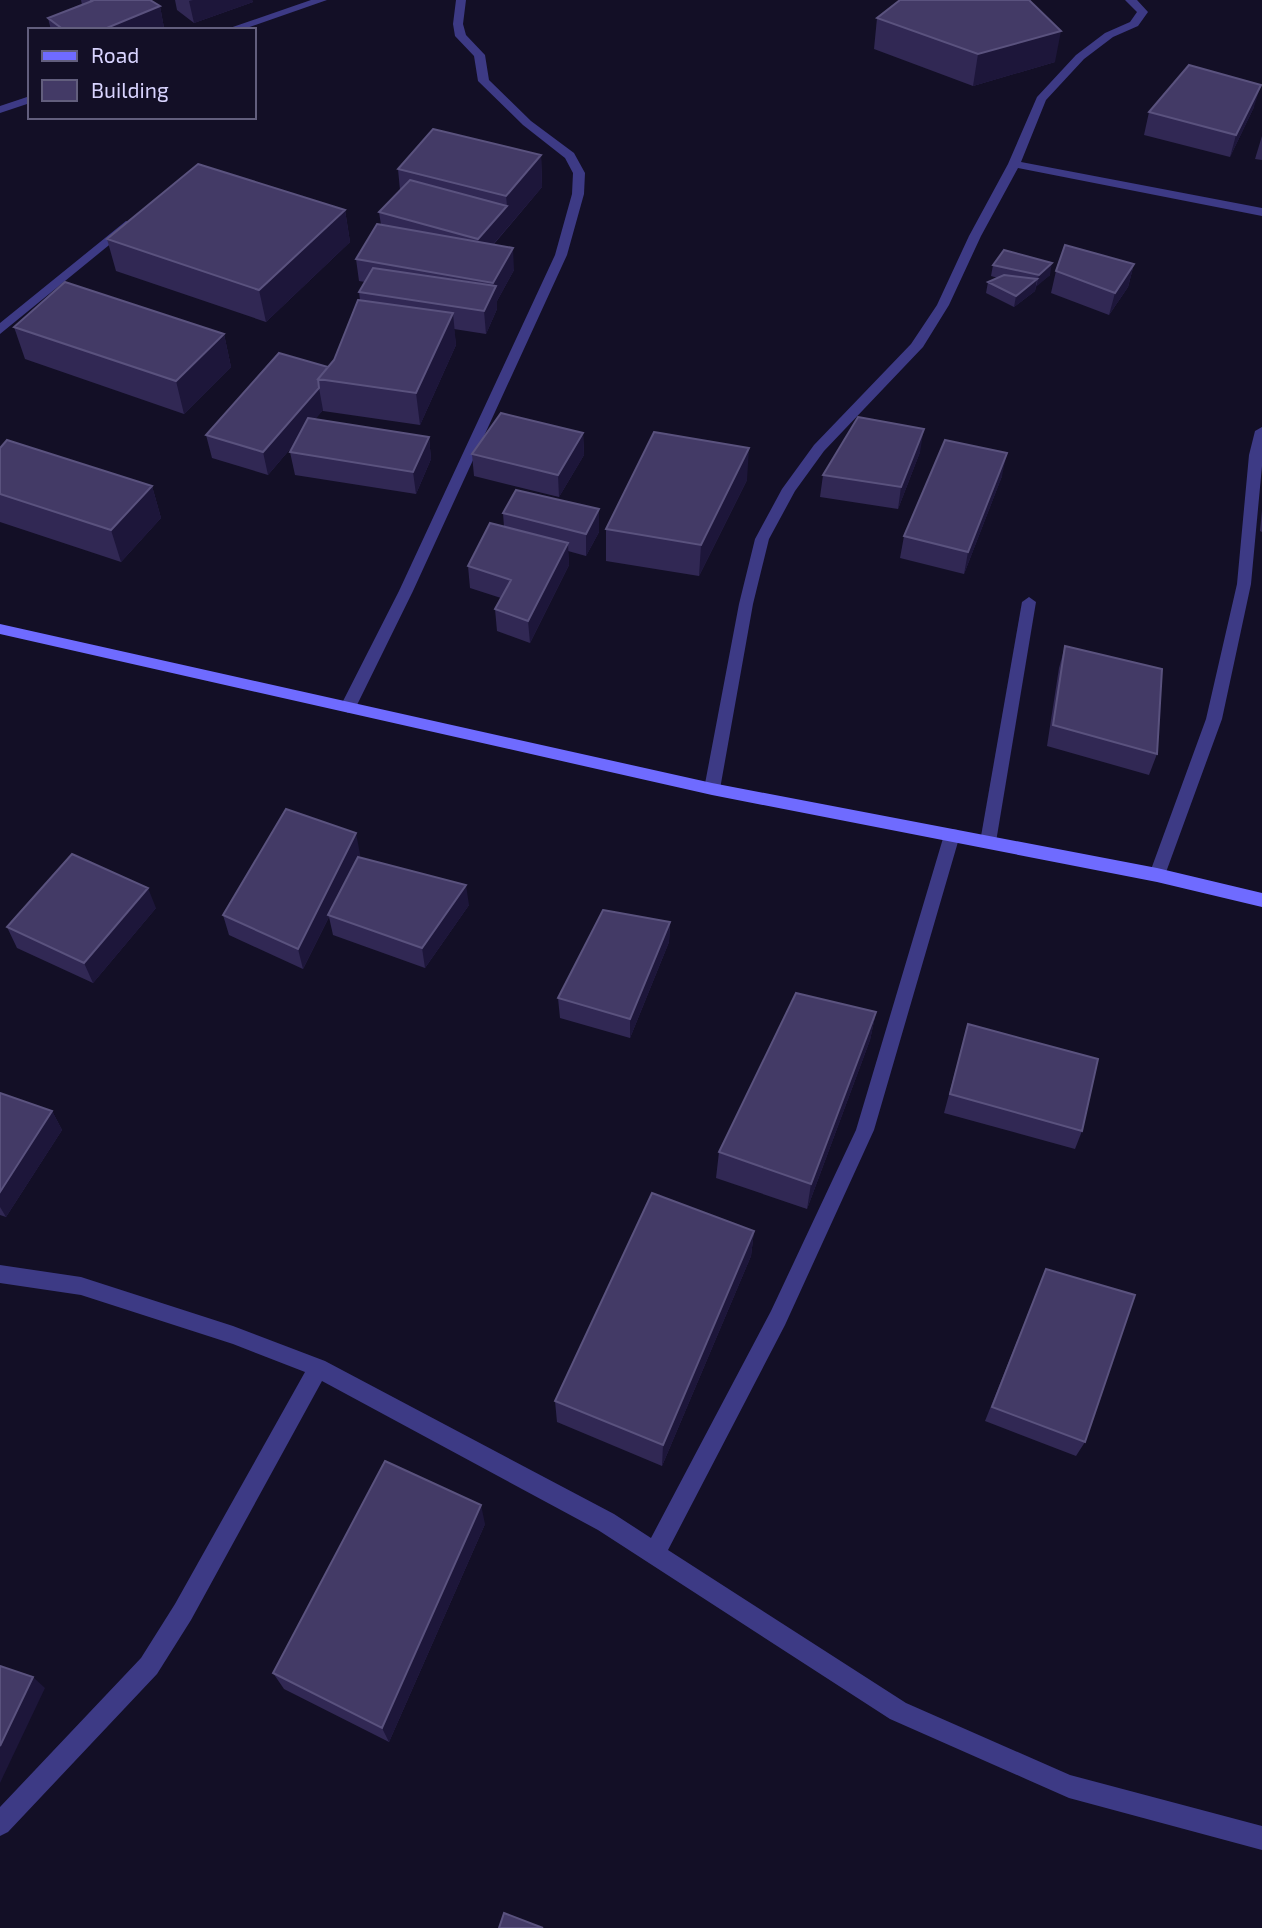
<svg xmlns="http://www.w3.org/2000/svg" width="1262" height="1928" viewBox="0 0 1262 1928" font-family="'Exo 2',sans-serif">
<rect width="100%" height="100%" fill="#130f26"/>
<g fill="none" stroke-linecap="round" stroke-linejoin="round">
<path fill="#3d3a85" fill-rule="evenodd" d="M1029,597L1036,602L996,842L994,847H982L980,842L1022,602Z"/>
<path fill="#3d3a85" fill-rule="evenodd" d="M311,0H327L241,30H224Z
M456,0H466L463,24L466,35L485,55L489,80L531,121L574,153L585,173L584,194L567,255L413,591L356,707L348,713L340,707L399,591L555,255L572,194L573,173L565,158L523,125L478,81L474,56L455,36L453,24Z
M1125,0H1137L1148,12L1138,26L1113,37L1084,59L1046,100L1021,162L1262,208V216L1018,168L981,236L949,305L923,347L824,451L795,491L769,539L753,604L720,789L718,793H706L704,789L739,604L755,539L782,489L814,445L911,344L937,305L969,236L1008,164L1037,97L1076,55L1105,33L1130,22L1137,12Z
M30,96V103L0,113V106Z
M126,221L130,222V228L0,334V323Z
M1262,427V466L1251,584L1222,719L1165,875L1163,880H1151L1149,875L1206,719L1237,584L1249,455L1255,431Z
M952,829L958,830L960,835L874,1130L785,1325L668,1550L906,1703L1070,1775L1262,1826V1850L1069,1798L890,1719L598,1530L322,1381L191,1620L157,1674L8,1832L0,1836V1807L141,1658L175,1604L305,1372L233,1344L81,1295L0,1283V1265L81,1277L233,1326L325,1361L614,1514L651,1538L771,1311L856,1130L944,835L946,830Z"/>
<path fill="#6f6bff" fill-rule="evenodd" d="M0,624L712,783L1157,868L1262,893V907L1157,882L712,795L0,634Z"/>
</g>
<path fill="#312854" d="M81,0H150L160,6L164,28L160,30H51L48,18L82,5Z
M175,0H252L253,2L194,23L177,10Z
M877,18L1055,62L973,86L874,49Z
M1254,107L1230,157L1144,135L1149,112Z
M1262,136V160L1255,159Z
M541,155L542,187L494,244L514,270L497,301V309L486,334L454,329L456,345L420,425L323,411V410L315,419L429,437L431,459L416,494L295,475L290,452L296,442L268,475L212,458L206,435L328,367L334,360L360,300L359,292L365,282L359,281L356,259L381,225L379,212L400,190L398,169Z
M345,210L350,242L266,322L116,271L107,239Z
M1134,264L1128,287L1109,315L1051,293L1056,271Z
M993,265L1050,275L1036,286L1035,291L1014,307L986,293L988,282L998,278L991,276Z
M14,327L224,334L231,367L184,414L25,359Z
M583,433L584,455L559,497L474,476L472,454Z
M0,448L152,486L161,518L121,562L0,522Z
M920,452L898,509L820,497L823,475Z
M1002,476L964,574L900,558L904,536Z
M747,480L699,576L606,561V529Z
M599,509V532L586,556L568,551L569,565L530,643L497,631L495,609L501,598L470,588L468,566L504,527L503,513Z
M1262,510V532L1260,531Z
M1065,646L1157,754L1149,775L1047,746L1059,668Z
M360,854L359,857L469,905L425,968L333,935L329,917L303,969L229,935L223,915Z
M156,908L93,983L17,948L7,927Z
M670,922L669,942L630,1038L560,1018L558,998Z
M876,1012L870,1040L807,1209L716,1178L719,1152Z
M968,1024L1082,1131L1075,1149L944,1113Z
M0,1093L52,1111L62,1130L6,1217L0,1215Z
M754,1231L751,1256L662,1466L557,1422L555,1401Z
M1046,1269L1085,1442L1076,1456L985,1421Z
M485,1524L389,1742L284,1689L273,1673Z"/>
<path fill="#1d163a" d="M193,0H252L253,2L194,23L189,1Z
M160,6L164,28L160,30H102Z
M1061,31L1055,62L973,86L978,54Z
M1261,85L1254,107L1230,157L1236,135Z
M541,155L542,187L479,261L478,239L507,206L506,196Z
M345,210L350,242L266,322L259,290Z
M513,248L514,270L497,301V309L486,334L484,311L494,291L493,283Z
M1052,263L1050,275L1036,287L1039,275Z
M1134,264L1128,287L1109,315L1115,293Z
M1037,279L1035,291L1014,307L1016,296Z
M453,313L456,345L420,425L416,393Z
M224,334L231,367L184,414L176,381Z
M319,388L323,410L268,475L263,452Z
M924,429L920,452L898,509L901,487Z
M583,433L584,455L559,497L558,475Z
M429,437L431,459L416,494L413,472Z
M749,448L747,480L699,576L701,545Z
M1007,453L1002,476L964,574L968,552Z
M152,486L161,518L121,562L111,530Z
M599,509V532L586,556V534Z
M568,543L569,565L530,643L528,621Z
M356,833L360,854L330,915H328L329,917L303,969L298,949Z
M466,885L469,905L425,968L422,948Z
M148,888L156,908L93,983L84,963Z
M670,922L669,942L630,1038V1019Z
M876,1012L870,1040L807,1209L811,1184Z
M52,1111L62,1130L6,1217L0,1207V1192Z
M754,1231L751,1256L662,1466L663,1445Z
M481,1505L485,1524L389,1742L382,1728Z
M33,1677L45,1688L0,1783V1746Z"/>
<path fill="#433a66" stroke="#5a527e" stroke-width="2" d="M91,0H150L160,6L102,30H64L48,18L92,1Z
M900,0H1029L1061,31L978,54L877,18Z
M1189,65L1261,85L1236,135L1149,112Z
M433,129L541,155L506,196L398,169Z
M198,164L345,210L259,290L107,239Z
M410,180L507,206L478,239L379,212Z
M377,224L513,248L493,283L356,259Z
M1065,245L1134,264L1115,293L1056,271Z
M1004,250L1052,263L1039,275L993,265Z
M373,268L496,286L484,311L359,292Z
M1004,275L1037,279L1016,296L988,282Z
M65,282L224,334L176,381L14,327Z
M358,300L453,313L416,393L318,379L334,360Z
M279,353L328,367L318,379L319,388L263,452L206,435Z
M501,413L583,433L558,475L472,454Z
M858,417L924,429L901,487L823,475Z
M308,418L429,437L413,472L290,452Z
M654,432L749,448L701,545L606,529Z
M7,440L152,486L111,530L0,494V448Z
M945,440L1007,453L968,552L904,536Z
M516,490L599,509L586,534L503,513Z
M490,523L568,543L528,621L495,609L511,580L468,566Z
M1065,646L1162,669L1157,754L1053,725Z
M286,809L356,833L298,949L223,915Z
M72,854L148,888L84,963L7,927Z
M358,857L466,885L422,948L328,915Z
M603,910L670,922L630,1019L558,998Z
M796,993L876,1012L811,1184L719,1152Z
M968,1024L1098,1059L1082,1131L950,1094Z
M0,1093L52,1111L0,1192Z
M652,1193L754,1231L663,1445L555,1401Z
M1046,1269L1135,1295L1085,1442L992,1407Z
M385,1461L481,1505L382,1728L273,1673Z
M0,1666L33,1677L0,1746Z
M504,1913L543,1928H499Z"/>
<rect x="28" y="28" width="228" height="91" fill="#130f26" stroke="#625e7d" stroke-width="2"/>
<rect x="42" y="51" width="35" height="10" fill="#6f6bff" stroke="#625e7d" stroke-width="2"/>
<text x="91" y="63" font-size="21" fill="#d9d4ff">Road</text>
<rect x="42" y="80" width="35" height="21" fill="#433a66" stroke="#625e7d" stroke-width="2"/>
<text x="91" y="98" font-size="21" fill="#d9d4ff">Building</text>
</svg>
